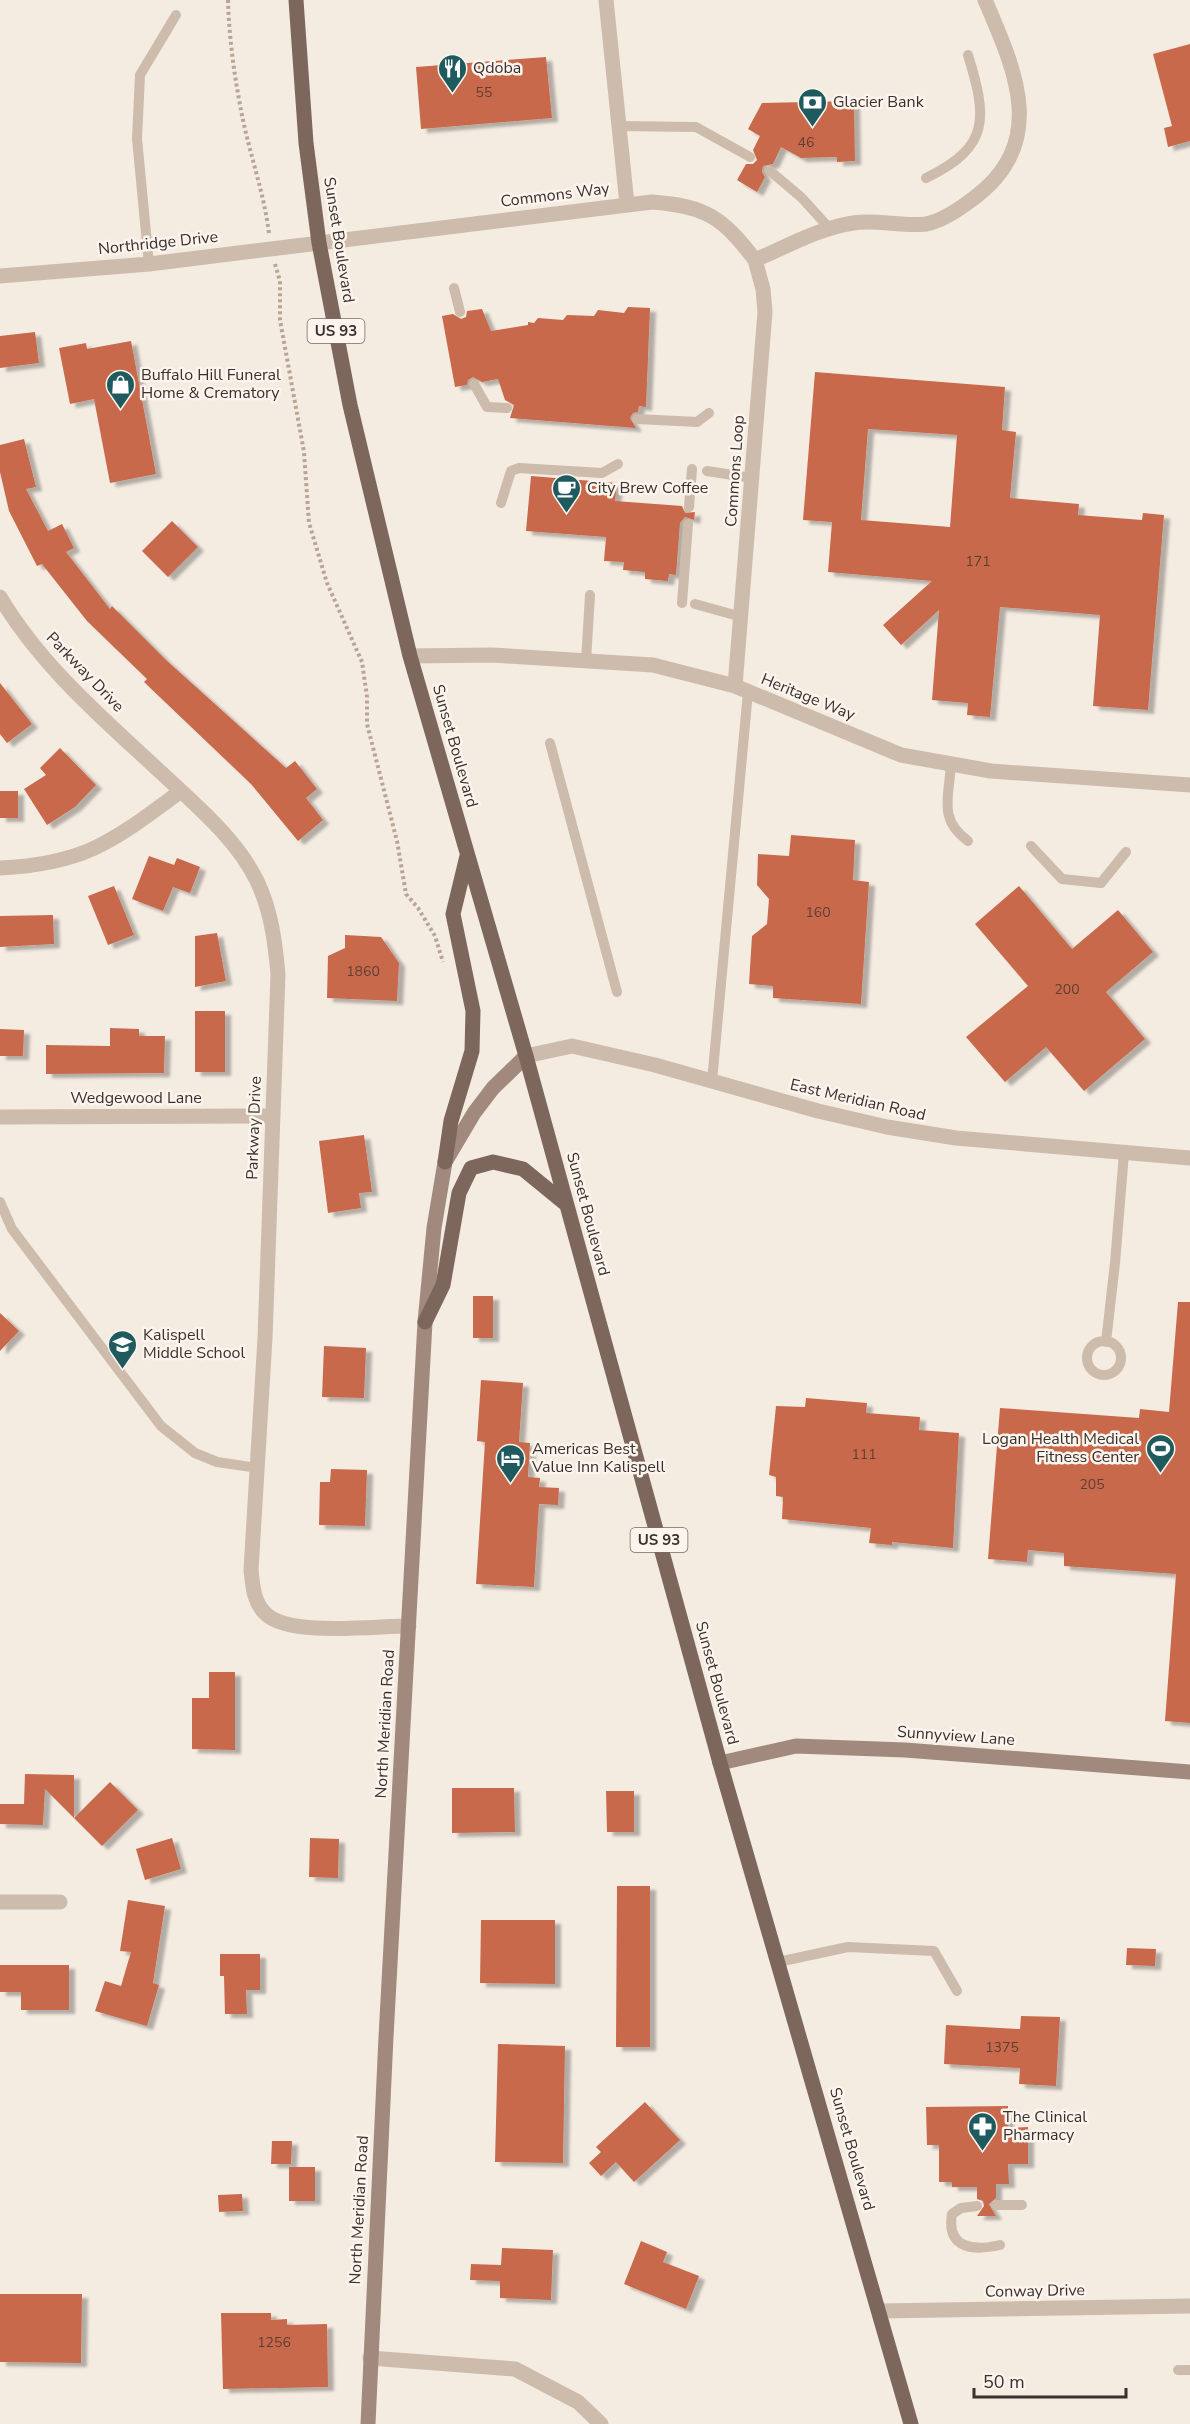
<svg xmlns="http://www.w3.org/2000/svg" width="1190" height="2424" viewBox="0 0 1190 2424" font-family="'Nunito Sans',sans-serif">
<defs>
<filter id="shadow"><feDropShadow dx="6" dy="4" stdDeviation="1.5" flood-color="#0004"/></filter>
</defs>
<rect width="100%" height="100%" fill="#f4ebe1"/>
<path fill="#c8694b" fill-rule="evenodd" filter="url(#shadow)" d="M1190,44V141L1168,147L1164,128L1172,126L1153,54Z
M546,57L552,118L421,129L416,67Z
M854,101L855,161L837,162V157L801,158L781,147L773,164L763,166L762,172L765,177L757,192L737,180L746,164H753L757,160L753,150L760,136L748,129L762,103Z
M628,307L650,308L646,407L639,406L638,412L633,413L630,418L636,428L510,418L514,405L505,400L498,379L482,382L473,377L468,380L467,385L455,387L442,316L453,314L461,319L466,317L467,311L482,309L491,331L528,325V322L534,323L538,318L563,320L567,315L594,316L598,310L624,313Z
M35,332L39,363L0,368V336Z
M131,341L156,474L110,483L94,399L70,404L59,348L86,343L87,349Z
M815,372L1005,387L1002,430L1016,432L1010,498L1079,504L1078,515L1142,520L1143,513L1164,515L1148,710L1093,706L1100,615L1000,607L990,717L967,715L968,703L932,700L939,610L901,645L883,625L932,581L828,572L832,522L803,520ZM868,429L957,435L950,527L861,520Z
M24,439L36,487L26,489L48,531L62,524L74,548L66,552L110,609L112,606L166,660L286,768L295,761L317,789L306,798L323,820L298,841L251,784L144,682L147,679L87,621L42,564L37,566L9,511L0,472V445Z
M531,476L617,483L615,501L682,506L685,513L695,512L694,520L685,517L680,523L676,575L669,574L668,581L645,579V572L623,570L624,562L604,561L606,537L526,531Z
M172,521L198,547L168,577L142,551Z
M0,683L32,724L7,743L0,734Z
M60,748L96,785L75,807L47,825L24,789L46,775L40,768Z
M0,791H18V818H0Z
M791,835L855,840L853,880L869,882L861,1004L773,998V986L749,984L752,936L767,924L769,899L757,885L758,854L789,856Z
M149,856L174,865L177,858L200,867L190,893L173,887L163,911L132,899Z
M114,886L134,935L108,945L88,896Z
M1019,886L1072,949L1118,910L1153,952L1106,992L1145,1039L1084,1091L1046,1047L1005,1082L966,1037L1028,986L975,924Z
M53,915L54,944L0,947V916Z
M217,933L226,981L195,987V936Z
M345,935L381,937L399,963L397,1001L327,998L328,956L345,948Z
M195,1011H225V1072H195Z
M110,1028L139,1029V1036H165L164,1073L46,1074V1045L110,1046Z
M0,1029L24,1030L23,1056H0Z
M364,1135L372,1192L359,1193L361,1208L328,1213L319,1141Z
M473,1296H493V1338H473Z
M1178,1302H1190V1723L1165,1721L1176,1574L1064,1566V1553L1028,1550L1027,1562L988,1559L1000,1408L1139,1418L1140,1409L1169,1412Z
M0,1313L19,1331L0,1351Z
M324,1346L366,1348L364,1398L322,1397Z
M481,1380L523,1383L519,1442L530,1443L528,1477L540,1478L539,1487L559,1488L558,1505L539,1504L534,1587L476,1584L485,1442L477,1441Z
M806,1398L867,1403L866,1413L920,1417L919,1430L959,1433L953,1548L892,1542V1545L869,1543L871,1528L782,1519L783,1497L776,1496V1477L769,1475L776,1406L805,1407Z
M331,1469L367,1470L365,1526L319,1525L320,1482H330Z
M209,1672H235V1750L192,1749V1698H209Z
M25,1774L74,1775V1818L45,1789L43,1825L0,1824V1804H24Z
M110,1782L138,1810L102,1846L74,1818Z
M452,1788H514L515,1832L452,1833Z
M606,1791H634V1832H607Z
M172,1838L181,1869L145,1880L136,1849Z
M310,1838L339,1839L338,1878L309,1877Z
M617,1886H650V2047H616Z
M128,1900L165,1906L153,1983L159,1985L147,2026L95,2011L105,1981L121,1986L131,1952L120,1951Z
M481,1920H555V1984L480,1983Z
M1127,1948L1156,1949L1155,1966L1126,1965Z
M220,1954H260V1990H246L247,2014H225L224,1976H220Z
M0,1965H69V2010H21V1992H0Z
M1021,2016L1060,2017L1056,2086L1019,2084L1020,2068L944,2064L946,2025L1020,2029Z
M498,2044L565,2046L563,2163L495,2162Z
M645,2102L680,2140L634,2182L616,2162L601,2176L589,2163L601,2152L596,2147Z
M1008,2106V2128L1028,2127V2164H1008L1009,2184H996V2198L989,2204L996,2216H977L984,2206L983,2201L977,2199V2187H952V2182H939V2145H927L926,2107Z
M272,2141H292L291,2164H271Z
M289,2167H315V2201H289Z
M242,2194L243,2211L219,2212L218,2195Z
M641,2241L667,2252L663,2262L699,2276L686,2309L624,2284Z
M502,2248L553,2250L551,2300L500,2298V2281L470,2280L471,2264L501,2265Z
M0,2294H82L81,2363L0,2362Z
M221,2313H271V2320L287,2319V2325L327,2324L328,2387L223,2389Z"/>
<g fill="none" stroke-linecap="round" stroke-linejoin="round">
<path stroke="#b9a596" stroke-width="4" stroke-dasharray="3 3" stroke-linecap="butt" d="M228,0C229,39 235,81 243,120C251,158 264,194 269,233
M275,264L280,281V320L304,452L309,523L327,583L362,662L367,697V724L397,841L406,894L418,908L435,936L443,962"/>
<path stroke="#cdbbac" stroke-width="10" d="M618,126L696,127L750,157
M769,170L802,198L830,229
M926,178C991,147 987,117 968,55
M149,264L137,139L140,75L176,15
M454,288L460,312
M474,384L487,407L507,408
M637,419L697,422L709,413
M707,471L752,478
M501,503L511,471L519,468L602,473L618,464
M689,507L692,469
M682,603L688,524
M695,604L742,617
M586,661L590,595
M550,743L617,992
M951,764C949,798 938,819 968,841
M1031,846L1062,879L1101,883L1126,852
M712,1081L748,692
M0,1202L12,1229L161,1426L195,1453L217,1462L258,1468
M1087 1358a17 17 0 1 1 34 0a17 17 0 1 1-34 0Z
M1106,1342L1115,1263L1124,1153
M778,1962L848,1947L934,1951L957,1991
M996,2205H1022
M977,2206L961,2208L952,2214C946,2249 974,2251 1000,2245
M1178,2370H1190"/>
<path stroke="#cdbbac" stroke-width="15" d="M606,0L627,204
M0,276L149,264L652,202C706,206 722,217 755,260C786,247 819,228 853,223C877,219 902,227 926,224C943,221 961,208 974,198C1049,142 1015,70 985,0
M0,597C42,668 107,722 167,778C199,808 237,840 257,881C271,910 275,941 278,974L265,1338L251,1570C253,1586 253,1602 266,1614C290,1637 375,1626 409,1626
M410,656L492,655L653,665L735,686L901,755L991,771L1190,785
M735,686L765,312L763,289L755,260
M0,868C87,864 114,840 181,791
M526,1056L572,1046L655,1065L818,1111L887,1127L956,1138L1190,1158
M0,1117L273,1116
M0,1902H60
M880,2311L1190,2306
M370,2358L515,2369L578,2402L601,2424"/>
<path stroke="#a18a7d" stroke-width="15" d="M720,1763L796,1746L905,1750L1190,1772
M368,2424L386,2037L425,1322L434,1228L445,1162L474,1113L493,1088L526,1056"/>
<path stroke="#7d675c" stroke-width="15" d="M296,0L306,143L319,243L350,405L410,656L526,1056L720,1763L911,2424
M445,1162L451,1121L472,1051L473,1011L453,914L467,856
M425,1322L443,1285L459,1193L471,1168L493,1162L523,1169L567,1205"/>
</g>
<defs>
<symbol id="restaurant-pin" viewBox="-11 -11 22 30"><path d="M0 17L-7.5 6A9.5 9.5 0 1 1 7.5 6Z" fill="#1f5a5e" stroke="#fbf5ee"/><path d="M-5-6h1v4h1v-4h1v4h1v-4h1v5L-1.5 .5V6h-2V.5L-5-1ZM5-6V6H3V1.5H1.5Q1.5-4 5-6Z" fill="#fff"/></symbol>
<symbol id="bank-pin" viewBox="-11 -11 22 30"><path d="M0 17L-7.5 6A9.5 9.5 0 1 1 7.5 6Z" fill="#1f5a5e" stroke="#fbf5ee"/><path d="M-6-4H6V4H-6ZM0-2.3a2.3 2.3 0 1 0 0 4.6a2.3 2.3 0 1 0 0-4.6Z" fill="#fff"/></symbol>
<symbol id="shop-pin" viewBox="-11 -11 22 30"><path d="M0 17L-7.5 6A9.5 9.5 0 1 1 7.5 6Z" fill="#1f5a5e" stroke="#fbf5ee"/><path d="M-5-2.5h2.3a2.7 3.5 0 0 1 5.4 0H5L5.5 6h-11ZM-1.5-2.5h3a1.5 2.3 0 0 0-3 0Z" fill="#fff"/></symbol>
<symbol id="cafe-pin" viewBox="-11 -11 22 30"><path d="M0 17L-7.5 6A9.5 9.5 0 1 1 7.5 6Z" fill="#1f5a5e" stroke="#fbf5ee"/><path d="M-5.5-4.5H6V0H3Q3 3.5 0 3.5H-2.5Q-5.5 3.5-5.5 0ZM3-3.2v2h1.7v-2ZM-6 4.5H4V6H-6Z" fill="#fff"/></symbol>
<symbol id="school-pin" viewBox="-11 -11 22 30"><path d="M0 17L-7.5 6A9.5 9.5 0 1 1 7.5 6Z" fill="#1f5a5e" stroke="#fbf5ee"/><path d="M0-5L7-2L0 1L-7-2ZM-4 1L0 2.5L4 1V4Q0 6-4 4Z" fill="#fff"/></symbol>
<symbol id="stadium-pin" viewBox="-11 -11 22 30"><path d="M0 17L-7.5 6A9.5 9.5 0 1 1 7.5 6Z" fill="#1f5a5e" stroke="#fbf5ee"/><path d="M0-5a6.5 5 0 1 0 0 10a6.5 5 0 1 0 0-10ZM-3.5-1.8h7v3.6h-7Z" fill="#fff"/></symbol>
<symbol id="hotel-pin" viewBox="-11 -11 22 30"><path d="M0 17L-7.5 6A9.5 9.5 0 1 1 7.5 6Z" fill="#1f5a5e" stroke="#fbf5ee"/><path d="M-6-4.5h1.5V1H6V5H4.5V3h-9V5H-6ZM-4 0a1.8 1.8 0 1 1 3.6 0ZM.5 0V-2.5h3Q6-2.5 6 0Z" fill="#fff"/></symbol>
<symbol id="pharmacy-pin" viewBox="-11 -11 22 30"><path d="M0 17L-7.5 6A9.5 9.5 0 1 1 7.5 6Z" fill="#1f5a5e" stroke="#fbf5ee"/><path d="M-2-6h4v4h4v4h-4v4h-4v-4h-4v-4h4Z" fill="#fff"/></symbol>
</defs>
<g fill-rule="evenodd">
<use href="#restaurant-pin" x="436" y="52" width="33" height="45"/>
<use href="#bank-pin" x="796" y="86" width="33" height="45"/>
<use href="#shop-pin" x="104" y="368" width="33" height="45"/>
<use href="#cafe-pin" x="550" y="472" width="33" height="45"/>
<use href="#school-pin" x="106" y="1328" width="33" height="45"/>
<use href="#stadium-pin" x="1144" y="1432" width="33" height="45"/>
<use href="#hotel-pin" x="494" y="1442" width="33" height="45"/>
<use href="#pharmacy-pin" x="966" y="2110" width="33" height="45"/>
</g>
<g text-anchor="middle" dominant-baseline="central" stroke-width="5" stroke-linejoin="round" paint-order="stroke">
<g font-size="14" fill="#5e3e33">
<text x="484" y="92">55</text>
<text x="806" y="142">46</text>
<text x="978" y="561">171</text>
<text x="818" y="912">160</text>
<text x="363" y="971">1860</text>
<text x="1067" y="989">200</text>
<text x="864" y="1454">111</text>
<text x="1092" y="1484">205</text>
<text x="1002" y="2047">1375</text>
<text x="274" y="2342">1256</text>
</g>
<g fill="#fbf5ee" stroke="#756b66" stroke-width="1.5">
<rect x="307.5" y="319" width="57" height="24" rx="4.5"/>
<rect x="630.5" y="1528" width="57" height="24" rx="4.5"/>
</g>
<g font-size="15" font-weight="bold" fill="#3b302b">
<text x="336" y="331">US 93</text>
<text x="659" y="1540">US 93</text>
</g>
<g font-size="16" fill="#3b302b" stroke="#fbf5ee" text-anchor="start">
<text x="473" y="68">Qdoba</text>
<text x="833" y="102">Glacier Bank</text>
<text x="141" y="375">Buffalo Hill Funeral<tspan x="141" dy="18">Home &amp; Crematory</tspan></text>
<text x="587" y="488">City Brew Coffee</text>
<text x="143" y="1335">Kalispell<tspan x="143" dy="18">Middle School</tspan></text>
<text x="1139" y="1439" text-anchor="end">Logan Health Medical<tspan x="1139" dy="18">Fitness Center</tspan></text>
<text x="532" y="1449">Americas Best<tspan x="532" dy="18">Value Inn Kalispell</tspan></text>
<text x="1003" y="2117">The Clinical<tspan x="1003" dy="18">Pharmacy</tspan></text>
</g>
<g font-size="16" fill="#3b302b" stroke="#fbf5ee">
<text transform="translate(555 195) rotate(-7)">Commons Way</text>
<text transform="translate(339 240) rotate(81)">Sunset Boulevard</text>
<text transform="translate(158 243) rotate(-6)">Northridge Drive</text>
<text transform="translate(735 471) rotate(-86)">Commons Loop</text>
<text transform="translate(85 672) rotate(46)">Parkway Drive</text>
<text transform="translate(808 697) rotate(22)">Heritage Way</text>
<text transform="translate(455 746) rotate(74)">Sunset Boulevard</text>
<text x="136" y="1098">Wedgewood Lane</text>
<text transform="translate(858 1100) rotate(13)">East Meridian Road</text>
<text transform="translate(254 1128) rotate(-88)">Parkway Drive</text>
<text transform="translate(588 1214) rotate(75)">Sunset Boulevard</text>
<text transform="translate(717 1683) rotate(75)">Sunset Boulevard</text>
<text transform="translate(385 1724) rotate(-87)">North Meridian Road</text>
<text transform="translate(956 1736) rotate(4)">Sunnyview Lane</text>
<text transform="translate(852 2149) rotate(74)">Sunset Boulevard</text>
<text transform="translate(359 2210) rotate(-87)">North Meridian Road</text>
<text transform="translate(1035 2291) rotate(-1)">Conway Drive</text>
</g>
</g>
<path d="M974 2388v9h152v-9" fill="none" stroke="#3b302b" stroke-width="3"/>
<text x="983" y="2388" font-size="18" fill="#3b302b" stroke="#fbf5ee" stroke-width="4.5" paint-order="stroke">50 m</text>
</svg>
